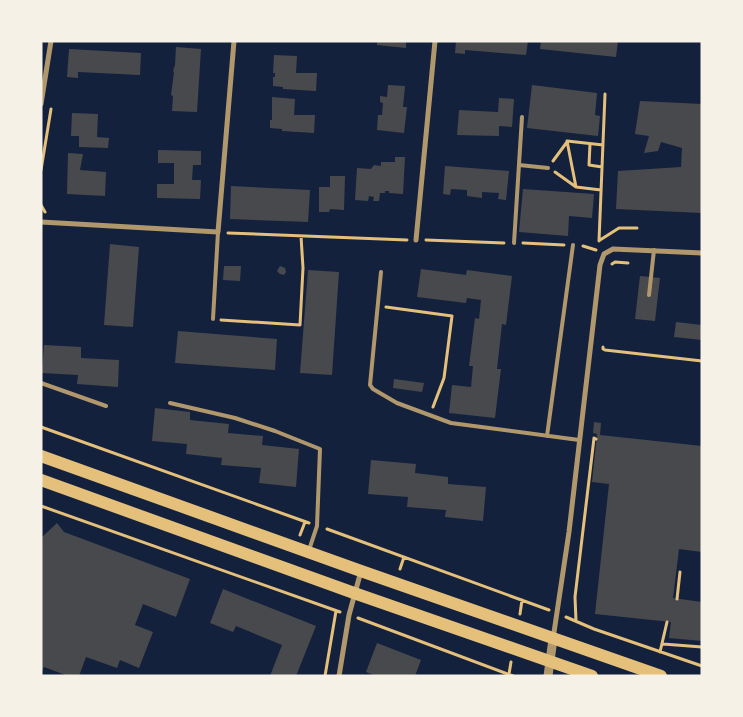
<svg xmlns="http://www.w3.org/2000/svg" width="743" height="717" viewBox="0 0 743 717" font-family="'DejaVu Sans',sans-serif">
<rect width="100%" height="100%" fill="#14213d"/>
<path fill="#48494c" d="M377,41H406V48L377,45Z
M456,41H528L526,55L465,50V54L455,53Z
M541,41H618L616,57L540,49Z
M176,47L201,49L197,112L172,111L173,96L171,95L174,72L173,71L175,65Z
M69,49L141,53L140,75L78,72V78L67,77Z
M274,55L297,56L296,73H317L316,91L283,89V87L273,86V77H275V73H273Z
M388,85L405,86L403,107H407L404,133L377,130L378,115H382L383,103L380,102V96L387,97Z
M532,85L597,93L595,115L600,116L598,136L527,128Z
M272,97L295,99L294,115H315L314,133L282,131V129L270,128V120H272Z
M499,98L514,99L512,127L499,126V136L457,135L459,110L498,112Z
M640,101L702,104V213L616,209L618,171L681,167L682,148L661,142L658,151L644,153L649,136L635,134Z
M72,113L98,114L97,137L109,138L108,148L79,147V136H71Z
M158,150L201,151V165H193L192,180H201L200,199L157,198V184H174V163H158Z
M68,153L83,154L80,170L106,172L105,196L67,194Z
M395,157H405L403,194L389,193V191H385V193H380L379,201H373L374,197L369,196L368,201L355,200L357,168L371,169L374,165L381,166V162H395Z
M445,166L509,171L506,200L498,199L499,193L482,192V198L467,196V190L451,189L450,195L443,194Z
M330,176H345L344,210L330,209L329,212H319V187H330Z
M231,186L310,190L308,222L230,219Z
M523,189L594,194L592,218L569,216L568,236L519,232Z
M110,244L139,247L133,327L104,325Z
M224,266H241L240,281L223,280Z
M280,266L285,268L286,272L284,275L280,274L277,271Z
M421,269L466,275L467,270L512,276L506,325L502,324L497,369H501L495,418L449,413L452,385L471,387L473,366H469L475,318L479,319L481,300L467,298L466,303L417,297Z
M308,270L339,272L332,375L300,373Z
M640,276L660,278L655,321L635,319Z
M676,322L702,325V340L674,337Z
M178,331L277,339L275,370L175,363Z
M44,345L81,347V358L119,360L118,387L77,384L78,375L42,373Z
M394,379L424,383L422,392L393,388Z
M155,408L190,412V420L229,424L228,433L263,436L262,445L299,449L296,487L259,483L261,468L221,465L222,458L186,454L187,444L152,441Z
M594,422L601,423L600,435L702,446V552L679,549L673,598L702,602V641L669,638L671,622L595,614L609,484L592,482L597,434L593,433Z
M371,460L416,464L415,473L448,477V484L486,487L483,521L445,517L446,510L407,507L408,497L368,494Z
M57,523L64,532L190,579L176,617L143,604L135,625L153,632L139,668L120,660L117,668L86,657L79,676H68L44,667L41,673V538Z
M223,589L316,626L296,676H270L282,645L236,626L233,632L210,623Z
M377,643L421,660L415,676H376L366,672Z"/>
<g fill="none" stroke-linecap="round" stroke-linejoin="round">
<path stroke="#e5c07b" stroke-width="3" d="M567,141L576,187L601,190
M567,141L603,145
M590,144L589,165L602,167
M553,161L567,142
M41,170L51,109
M555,172L576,187
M41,205L45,212
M228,233L407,240
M426,240L504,243
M600,240L619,228H637
M599,241L605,94
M523,243L564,245
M583,246L596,250
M612,264L615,262L628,263
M386,307L452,316L444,378L433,407
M221,320L300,325L303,268L301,236
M603,347V349L605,350L702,361
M41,427L309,523
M41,506L340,612
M327,529L549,610
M300,535L305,522
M400,569L404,557
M677,599L680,572
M520,614L522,600
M566,617L594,629L702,666
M358,618L513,676
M576,621L575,597L592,455L594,438L596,439
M663,644L702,647
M660,652L667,622
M509,674L511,662
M325,676L336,611"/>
<path stroke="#b1986c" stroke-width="4" d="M519,165L548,168
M514,243L522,117
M381,272L370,385L373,389L397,403L451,423L579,440
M649,295L654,250
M213,319L218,232
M41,383L106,406
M170,403L235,418L275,431L320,449L317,526L309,550
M547,436L573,245"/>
<path stroke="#b1986c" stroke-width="5" d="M41,104L51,41
M41,222L218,232L234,41
M416,240L435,41
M553,639L569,532L600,265L604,254L613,249L702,253
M339,676L349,615L361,571"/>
<path stroke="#b1986c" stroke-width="9" d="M548,676L553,639"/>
<path stroke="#e5c07b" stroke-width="12" d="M41,456L361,571L661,676
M41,480L354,593L592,676"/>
</g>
<rect width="743" height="717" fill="none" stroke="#f6f1e7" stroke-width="85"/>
</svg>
